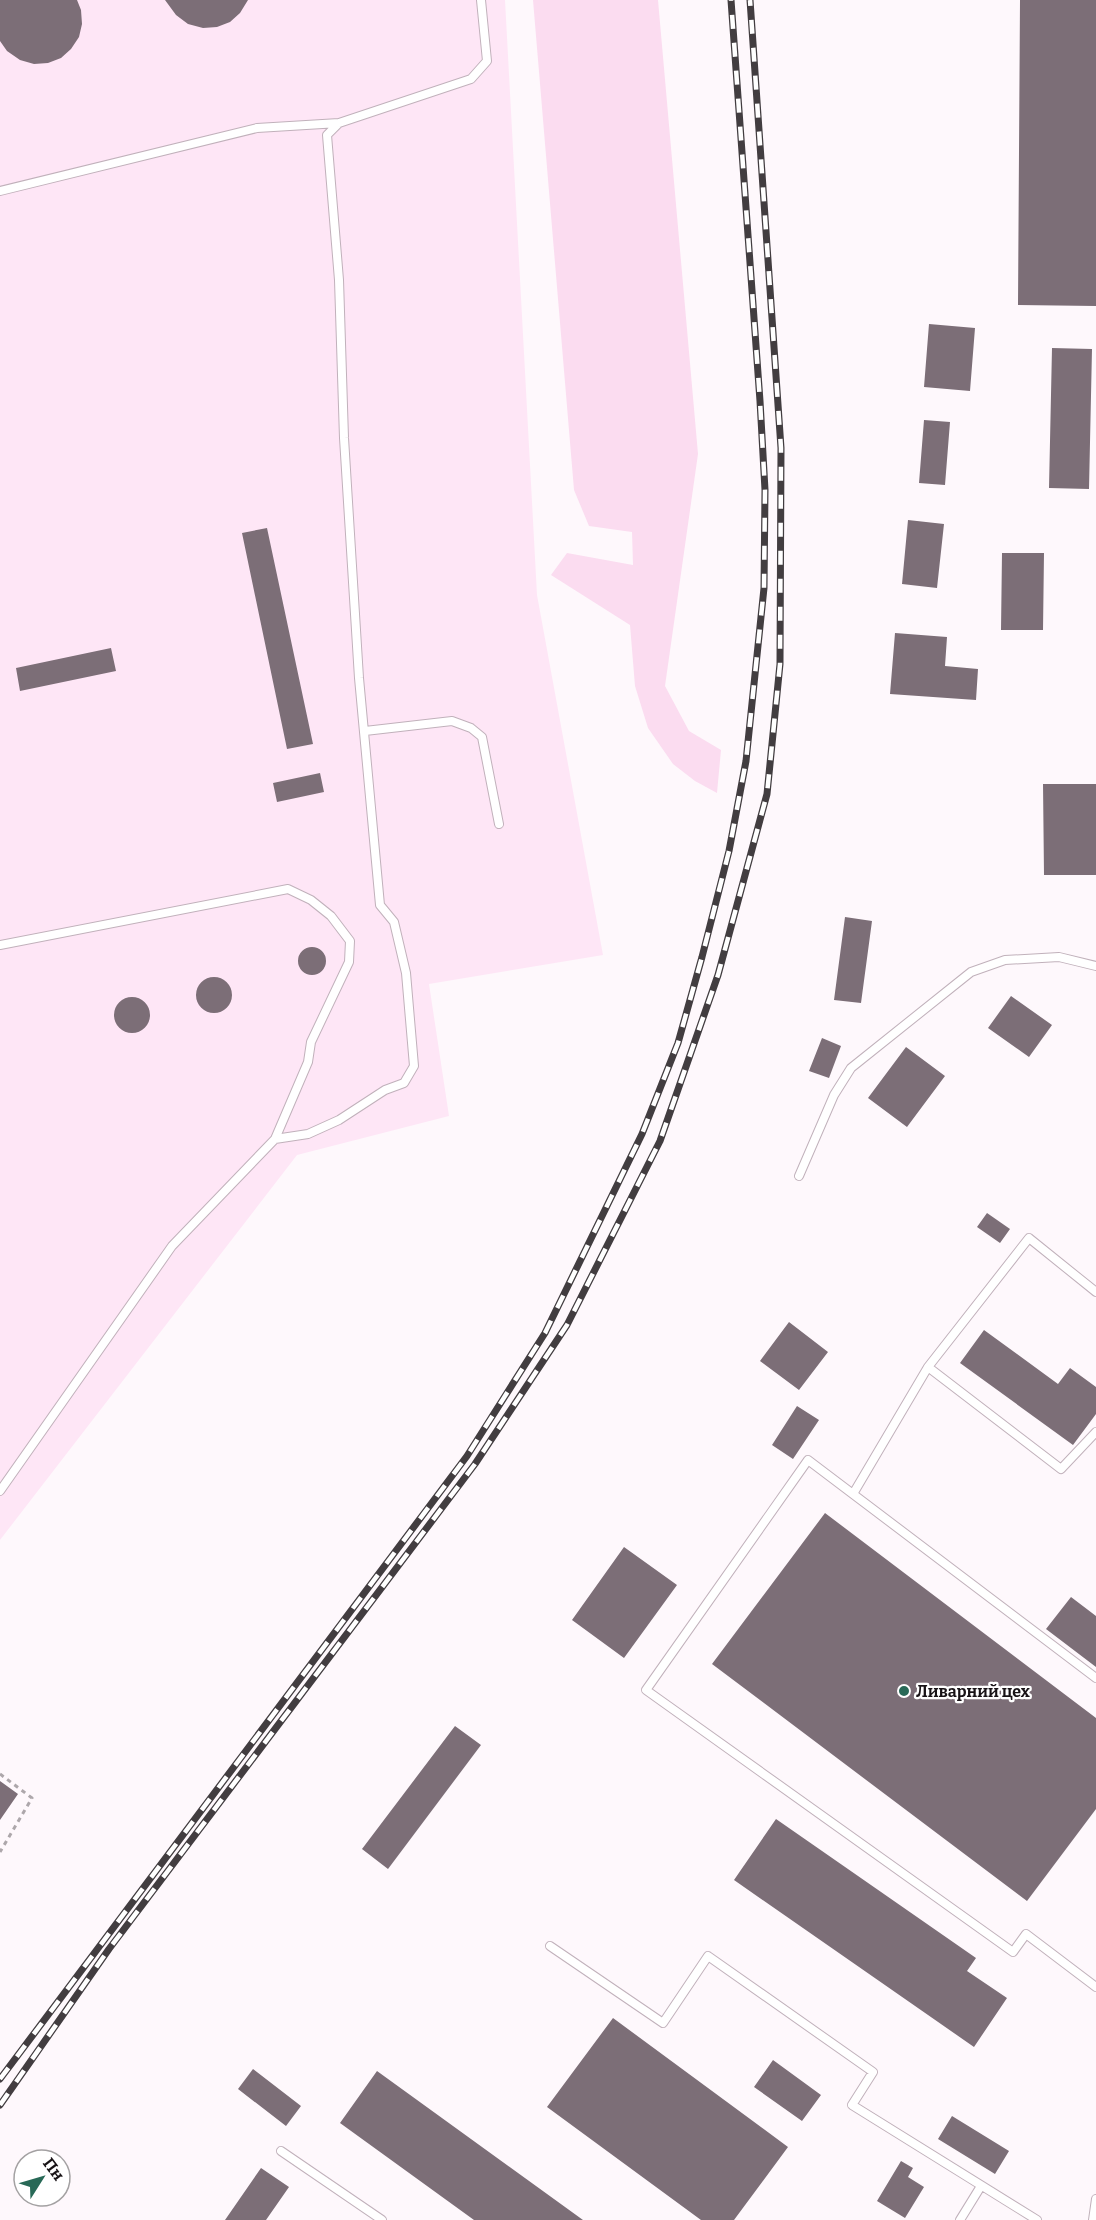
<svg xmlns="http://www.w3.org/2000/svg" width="1096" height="2220" viewBox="0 0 1096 2220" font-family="Bitter,serif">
<rect width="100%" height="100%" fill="#fef8fc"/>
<path fill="#fee6f6" d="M0,0H505L537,595L603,955L429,984L449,1116L297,1155L0,1540Z"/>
<path fill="#fbdcf0" d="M533,0H658L698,454L665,686L689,731L721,750L717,793L695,781L673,764L648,728L635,686L630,625L551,575L567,553L633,565L632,532L589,526L574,490Z"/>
<path fill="#7c6e77" d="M0,0H77L81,10L82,24L79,37L71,49L61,58L48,63L34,64L20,60L7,51L0,41Z
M165,0H248L240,13L230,22L217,27L203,28L188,24L176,15Z
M1020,0H1096V306L1018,305Z
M929,324L975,328L970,391L924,387Z
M1052,348L1092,349L1089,489L1049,488Z
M924,420L950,422L945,485L919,483Z
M908,520L944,524L937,588L902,584Z
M267,528L313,744L287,749L242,533Z
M1002,553H1044L1043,630H1001Z
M895,633L947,637L945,666L978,669L976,700L890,694Z
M111,648L116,671L20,691L16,668Z
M320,773L324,792L277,802L273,783Z
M1043,784H1096V875H1044Z
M845,917L872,921L861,1003L834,1000Z
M298 961a14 14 0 1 1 28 0a14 14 0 1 1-28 0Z
M196 995a18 18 0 1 1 36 0a18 18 0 1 1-36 0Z
M1011,996L1052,1025L1029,1057L988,1028Z
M114 1015a18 18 0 1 1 36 0a18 18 0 1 1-36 0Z
M822,1038L841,1046L829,1078L809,1071Z
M906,1047L945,1076L907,1127L868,1098Z
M987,1213L1010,1229L1000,1243L977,1227Z
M789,1322L828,1352L799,1390L760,1361Z
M984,1330L1058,1384L1070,1368L1096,1387V1414L1073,1445L960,1363Z
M797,1406L819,1420L793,1459L772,1445Z
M825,1513L1096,1718V1809L1027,1901L712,1664Z
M624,1547L677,1585L624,1658L572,1620Z
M1071,1597L1096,1616V1667L1046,1629Z
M455,1726L481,1745L388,1869L362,1849Z
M0,1781L18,1794L0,1820Z
M776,1819L976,1958L967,1971L1007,1998L974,2047L734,1880Z
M613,2018L788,2147L734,2220H701L547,2107Z
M773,2060L821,2095L802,2121L754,2087Z
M253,2069L301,2106L286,2126L238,2089Z
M377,2071L583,2220H474L340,2123Z
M952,2116L1009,2151L995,2174L938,2139Z
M901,2161L913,2168L908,2177L924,2187L905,2218L877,2201Z
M261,2168L289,2187L266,2220H225Z"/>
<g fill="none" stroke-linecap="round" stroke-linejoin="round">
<defs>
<path id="lane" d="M0,191L257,128L339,123
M365,731L452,721L471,728L482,737L499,824
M0,945L288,889L311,900L331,916L350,941L349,962L311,1042L308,1062L275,1139
M799,1176L834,1095L851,1068L971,972L1005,960L1059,957L1096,966
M928,1367L1029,1238L1096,1292
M0,1491L172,1246L275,1139L308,1134L339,1120L385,1090L404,1083L414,1066L406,973L394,922L380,905L359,678L344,438L339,280L327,135L339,123L471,79L487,61L481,0
M853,1494L928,1367L1061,1469L1096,1432
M1096,1678L808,1460L646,1690L1013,1952L1026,1934L1096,1987
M550,1946L663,2023L708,1956L873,2072L852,2105L1037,2220
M281,2151L382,2220
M960,2220L981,2186
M1093,2220L1096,2199"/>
</defs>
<use href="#lane" stroke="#c1b1bb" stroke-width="10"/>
<path stroke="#ada7ab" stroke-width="3" stroke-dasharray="4.5 4.5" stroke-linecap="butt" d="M0,1774L32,1798L0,1852"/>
<use href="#lane" stroke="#fff" stroke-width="8"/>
<defs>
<path id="rail" d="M0,2079L467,1456L545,1333L642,1134L678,1043L702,957L729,851L746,761L764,588L765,490L760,401L731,0
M0,2105L109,1949L475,1464L567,1325L660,1141L718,975L767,794L780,664L781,448L750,0"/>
</defs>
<use href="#rail" stroke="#423d40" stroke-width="7"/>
<use href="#rail" stroke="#fff" stroke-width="4.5" stroke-dasharray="14" stroke-linecap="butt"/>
</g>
<circle fill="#286957" stroke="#fff" stroke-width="2" cx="904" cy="1691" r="6"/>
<g text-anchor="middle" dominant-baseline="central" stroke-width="4.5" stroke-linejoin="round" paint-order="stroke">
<g font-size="16" font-weight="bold" fill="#181316" stroke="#fff" text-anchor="start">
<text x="916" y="1691">Ливарний цех</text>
</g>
</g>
<g transform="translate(42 2178) rotate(53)"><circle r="28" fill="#ffffff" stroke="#a3a1a2" stroke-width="1.5"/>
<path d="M0-4.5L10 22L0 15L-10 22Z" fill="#286957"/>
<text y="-9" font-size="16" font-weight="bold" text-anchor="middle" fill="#181316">Пн</text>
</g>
</svg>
